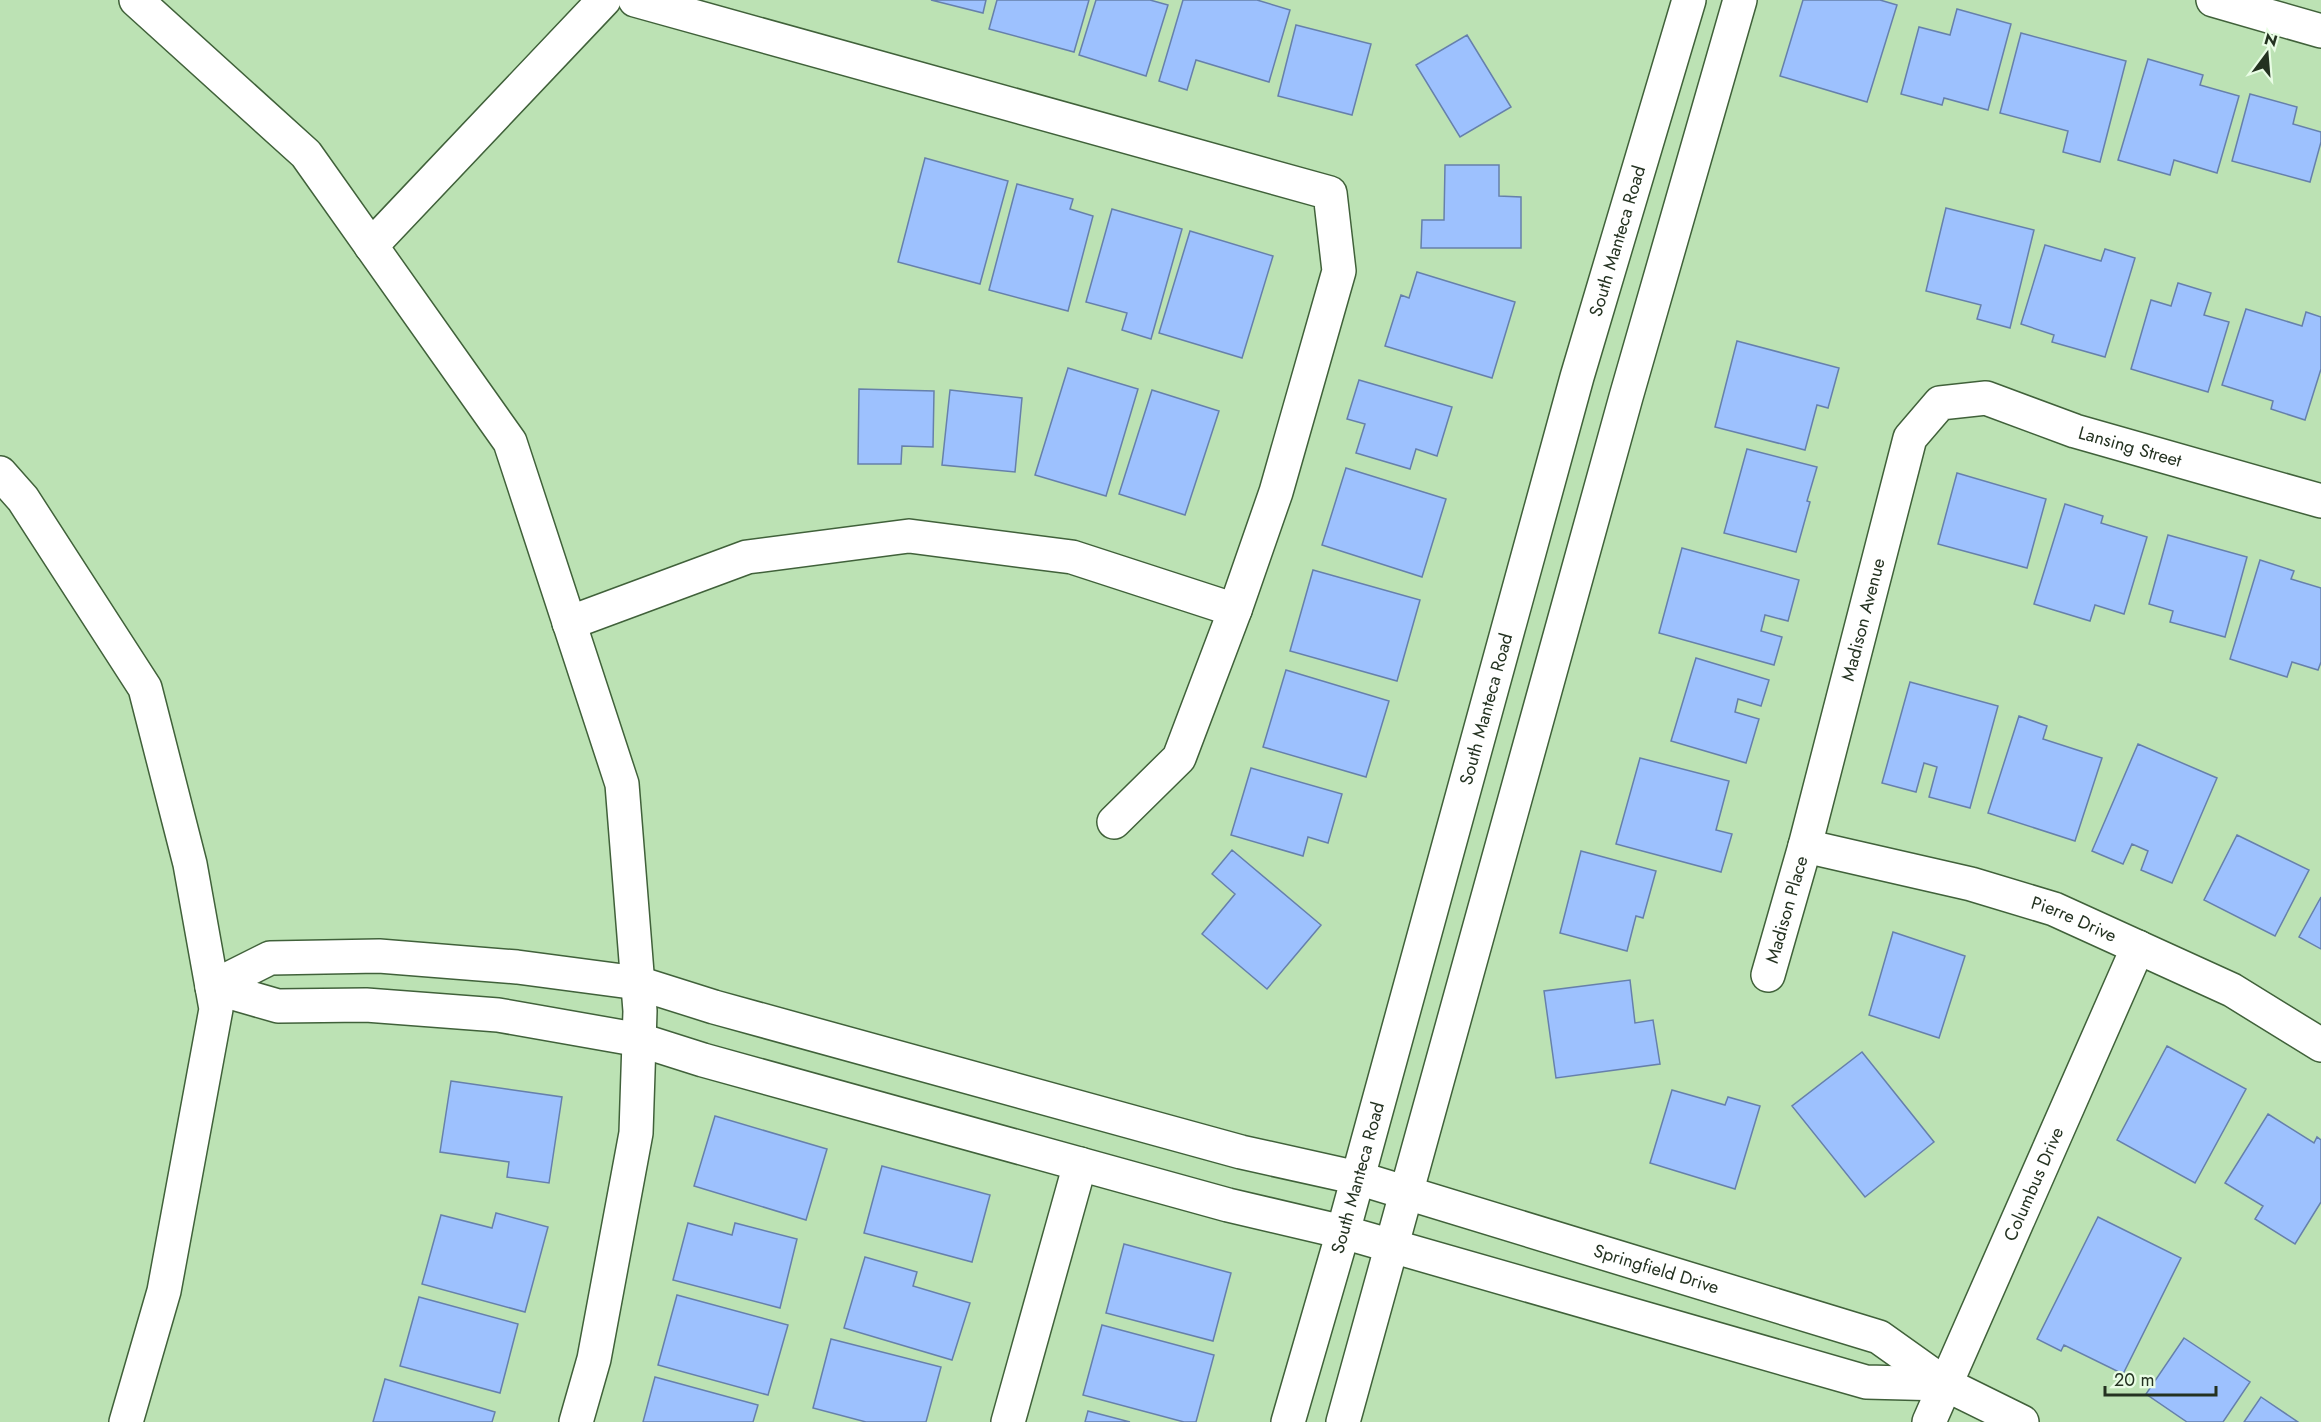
<svg xmlns="http://www.w3.org/2000/svg" width="2321" height="1422" viewBox="0 0 2321 1422" font-family="Jost,sans-serif">
<rect width="100%" height="100%" fill="#bce2b4"/>
<path fill="#9dc1fe" stroke="#6680ab" stroke-width="1.5" d="M931,0H986L983,13Z
M997,0H1089L1074,52L989,29Z
M1096,0H1150L1168,5L1146,76L1079,55Z
M1183,0H1257L1290,10L1269,82L1196,60L1187,90L1159,81Z
M1803,0H1880L1897,5L1867,102L1780,76Z
M1957,9L2011,24L1988,110L1944,98L1942,105L1901,94L1919,27L1950,35Z
M1296,25L1371,44L1352,115L1278,96Z
M2021,33L2126,61L2100,162L2063,152L2068,131L2000,113Z
M1467,35L1511,107L1460,137L1416,65Z
M2148,59L2203,75L2200,85L2239,96L2217,173L2174,160L2170,175L2118,160Z
M2250,94L2297,107L2293,124L2321,132V142L2310,182L2232,161Z
M925,158L1008,181L980,284L898,262Z
M1445,165H1499V196L1521,197V248H1421L1422,220H1444Z
M1017,184L1073,199L1070,209L1093,216L1068,311L989,290Z
M1946,208L2034,230L2010,328L1977,319L1981,305L1926,291Z
M1112,209L1182,229L1151,339L1122,330L1127,313L1086,302Z
M1190,231L1273,256L1242,358L1159,333Z
M2045,245L2101,261L2105,249L2135,258L2105,357L2052,342L2054,335L2021,324Z
M1417,272L1515,302L1492,378L1385,346L1401,295L1409,298Z
M2178,283L2211,293L2204,315L2229,322L2208,392L2131,369L2151,300L2171,306Z
M2246,309L2302,326L2306,312L2321,317V369L2305,420L2271,409L2273,401L2222,385Z
M1737,341L1839,368L1828,408L1817,405L1805,450L1715,427Z
M1068,368L1138,389L1106,496L1035,475Z
M1359,380L1452,407L1437,456L1416,449L1410,469L1356,453L1365,424L1347,419Z
M859,389L934,391L933,447L902,446L901,464H858Z
M950,390L1022,398L1015,472L942,465Z
M1152,390L1219,411L1185,515L1119,494Z
M1747,449L1817,467L1807,501L1810,502L1796,552L1724,533Z
M1346,468L1446,499L1422,577L1322,545Z
M1957,473L2046,499L2027,568L1938,544Z
M2065,504L2103,516L2101,523L2147,537L2124,614L2095,605L2090,621L2034,604Z
M2168,535L2247,557L2225,637L2170,622L2173,611L2149,604Z
M1682,548L1799,580L1788,621L1765,615L1761,631L1782,637L1774,665L1659,633Z
M2260,560L2294,571L2291,579L2321,588V662L2318,670L2292,662L2287,677L2230,659Z
M1313,570L1420,600L1397,681L1290,651Z
M1696,658L1769,680L1761,706L1738,699L1735,712L1759,719L1746,763L1671,741Z
M1286,670L1389,701L1366,777L1263,747Z
M1910,682L1998,706L1970,808L1929,797L1937,767L1924,763L1916,792L1882,783Z
M2019,716L2047,726L2043,739L2102,758L2075,841L1988,813Z
M2138,744L2217,778L2172,883L2141,870L2148,851L2132,844L2123,864L2092,851Z
M1640,758L1729,781L1716,830L1732,834L1721,872L1616,844Z
M1251,768L1342,794L1328,843L1308,837L1303,856L1231,835Z
M2237,835L2309,870L2275,936L2204,900Z
M1232,850L1321,925L1267,989L1202,934L1235,894L1212,874Z
M1581,851L1656,871L1643,918L1636,916L1627,951L1560,933Z
M2321,897V949L2299,937Z
M1893,932L1965,956L1939,1038L1869,1015Z
M1630,980L1635,1023L1653,1020L1660,1064L1556,1078L1544,991Z
M2167,1046L2246,1089L2195,1183L2117,1140Z
M1862,1052L1934,1142L1865,1197L1792,1106Z
M451,1081L562,1097L549,1183L507,1177L509,1162L440,1152Z
M1672,1090L1725,1105L1728,1097L1760,1106L1735,1189L1650,1163Z
M2268,1114L2314,1143L2317,1137L2321,1140V1202L2295,1244L2255,1219L2263,1206L2225,1183Z
M715,1116L827,1149L806,1220L694,1186Z
M882,1166L990,1195L972,1262L864,1233Z
M496,1213L548,1227L525,1312L422,1284L441,1215L492,1228Z
M2098,1217L2181,1258L2123,1374L2064,1345L2061,1351L2037,1339Z
M688,1223L732,1235L735,1223L797,1239L780,1308L673,1280Z
M1124,1244L1231,1273L1213,1341L1106,1313Z
M865,1257L917,1272L913,1286L970,1303L952,1360L844,1328Z
M677,1295L788,1325L768,1395L658,1365Z
M419,1297L518,1324L500,1393L400,1366Z
M1102,1325L1214,1355L1196,1422H1184L1083,1395Z
M2184,1338L2250,1382L2223,1422H2187L2146,1394Z
M831,1339L941,1367L926,1422H866L813,1408Z
M655,1377L758,1405L753,1422H643Z
M385,1379L495,1412L492,1422H373Z
M2261,1397L2298,1422H2244Z
M1088,1411L1130,1422H1085Z"/>
<g fill="none" stroke-linecap="round" stroke-linejoin="round">
<defs>
<g id="street">
<path d="M136,0L306,154L510,442L622,784L640,1011L636,1133L594,1359L576,1422"/>
<path d="M635,0L1330,193L1339,271L1276,492L1235,610L1179,758L1114,822"/>
<path d="M2213,0L2321,31"/>
<path d="M371,246L604,0"/>
<path d="M0,473L23,499L145,688L190,864L216,1009L164,1291L126,1422"/>
<path d="M569,623L747,557L909,536L1072,557L1235,610"/>
<path id="s1" d="M1805,846L1971,884L2054,909L2232,990L2321,1045"/>
<path id="s2" d="M1768,975L1805,846L1910,438L1940,403L1986,398L2075,431L2321,501"/>
<path d="M1343,1232L1228,1205L703,1060L640,1040L498,1015L366,1005L278,1006L212,987L270,958L379,956L517,967L638,983L714,1007L1241,1152L1358,1178"/>
<path d="M1008,1422L1080,1164"/>
<path id="s3" d="M1929,1422L2138,947"/>
</g>
<g id="secondary">
<path id="s4" d="M1358,1178L1879,1337L1945,1384L2022,1422"/>
<path d="M1343,1232L1866,1382L1945,1384"/>
<path id="s5" d="M1288,1422L1343,1232L1577,377L1689,0"/>
<path d="M1343,1422L1626,397L1740,0"/>
</g>
</defs>
<use href="#street" stroke="#40613a" stroke-width="36"/>
<use href="#secondary" stroke="#40613a" stroke-width="36"/>
<use href="#street" stroke="#fff" stroke-width="33"/>
<use href="#secondary" stroke="#fff" stroke-width="33"/>
</g>
<g text-anchor="middle" dominant-baseline="central" stroke-width="5" stroke-linejoin="round" paint-order="stroke">
<g font-size="18" fill="#243221" stroke="#e9fde5">
<text stroke="none"><textPath href="#s5" startOffset="1226">South Manteca Road</textPath></text>
<text stroke="none"><textPath href="#s2" startOffset="800">Lansing Street</textPath></text>
<text stroke="none"><textPath href="#s2" startOffset="368">Madison Avenue</textPath></text>
<text stroke="none"><textPath href="#s5" startOffset="740">South Manteca Road</textPath></text>
<text stroke="none"><textPath href="#s2" startOffset="68">Madison Place</textPath></text>
<text stroke="none"><textPath href="#s1" startOffset="279">Pierre Drive</textPath></text>
<text stroke="none"><textPath href="#s5" startOffset="254">South Manteca Road</textPath></text>
<text stroke="none"><textPath href="#s3" startOffset="260">Columbus Drive</textPath></text>
<text stroke="none"><textPath href="#s4" startOffset="312">Springfield Drive</textPath></text>
</g>
</g>
<g transform="translate(2267 54) rotate(16)" stroke="#e9fde5" stroke-width="4.5" paint-order="stroke">
<path d="M0-4.5L10 22L0 15L-10 22Z" fill="#243221"/>
<text y="-9" font-size="16" font-weight="bold" text-anchor="middle" fill="#243221">N</text>
</g>
<path d="M2105 1386v9h111v-9" fill="none" stroke="#243221" stroke-width="3"/>
<text x="2114" y="1386" font-size="18" fill="#243221" stroke="#e9fde5" stroke-width="4.5" paint-order="stroke">20 m</text>
</svg>
